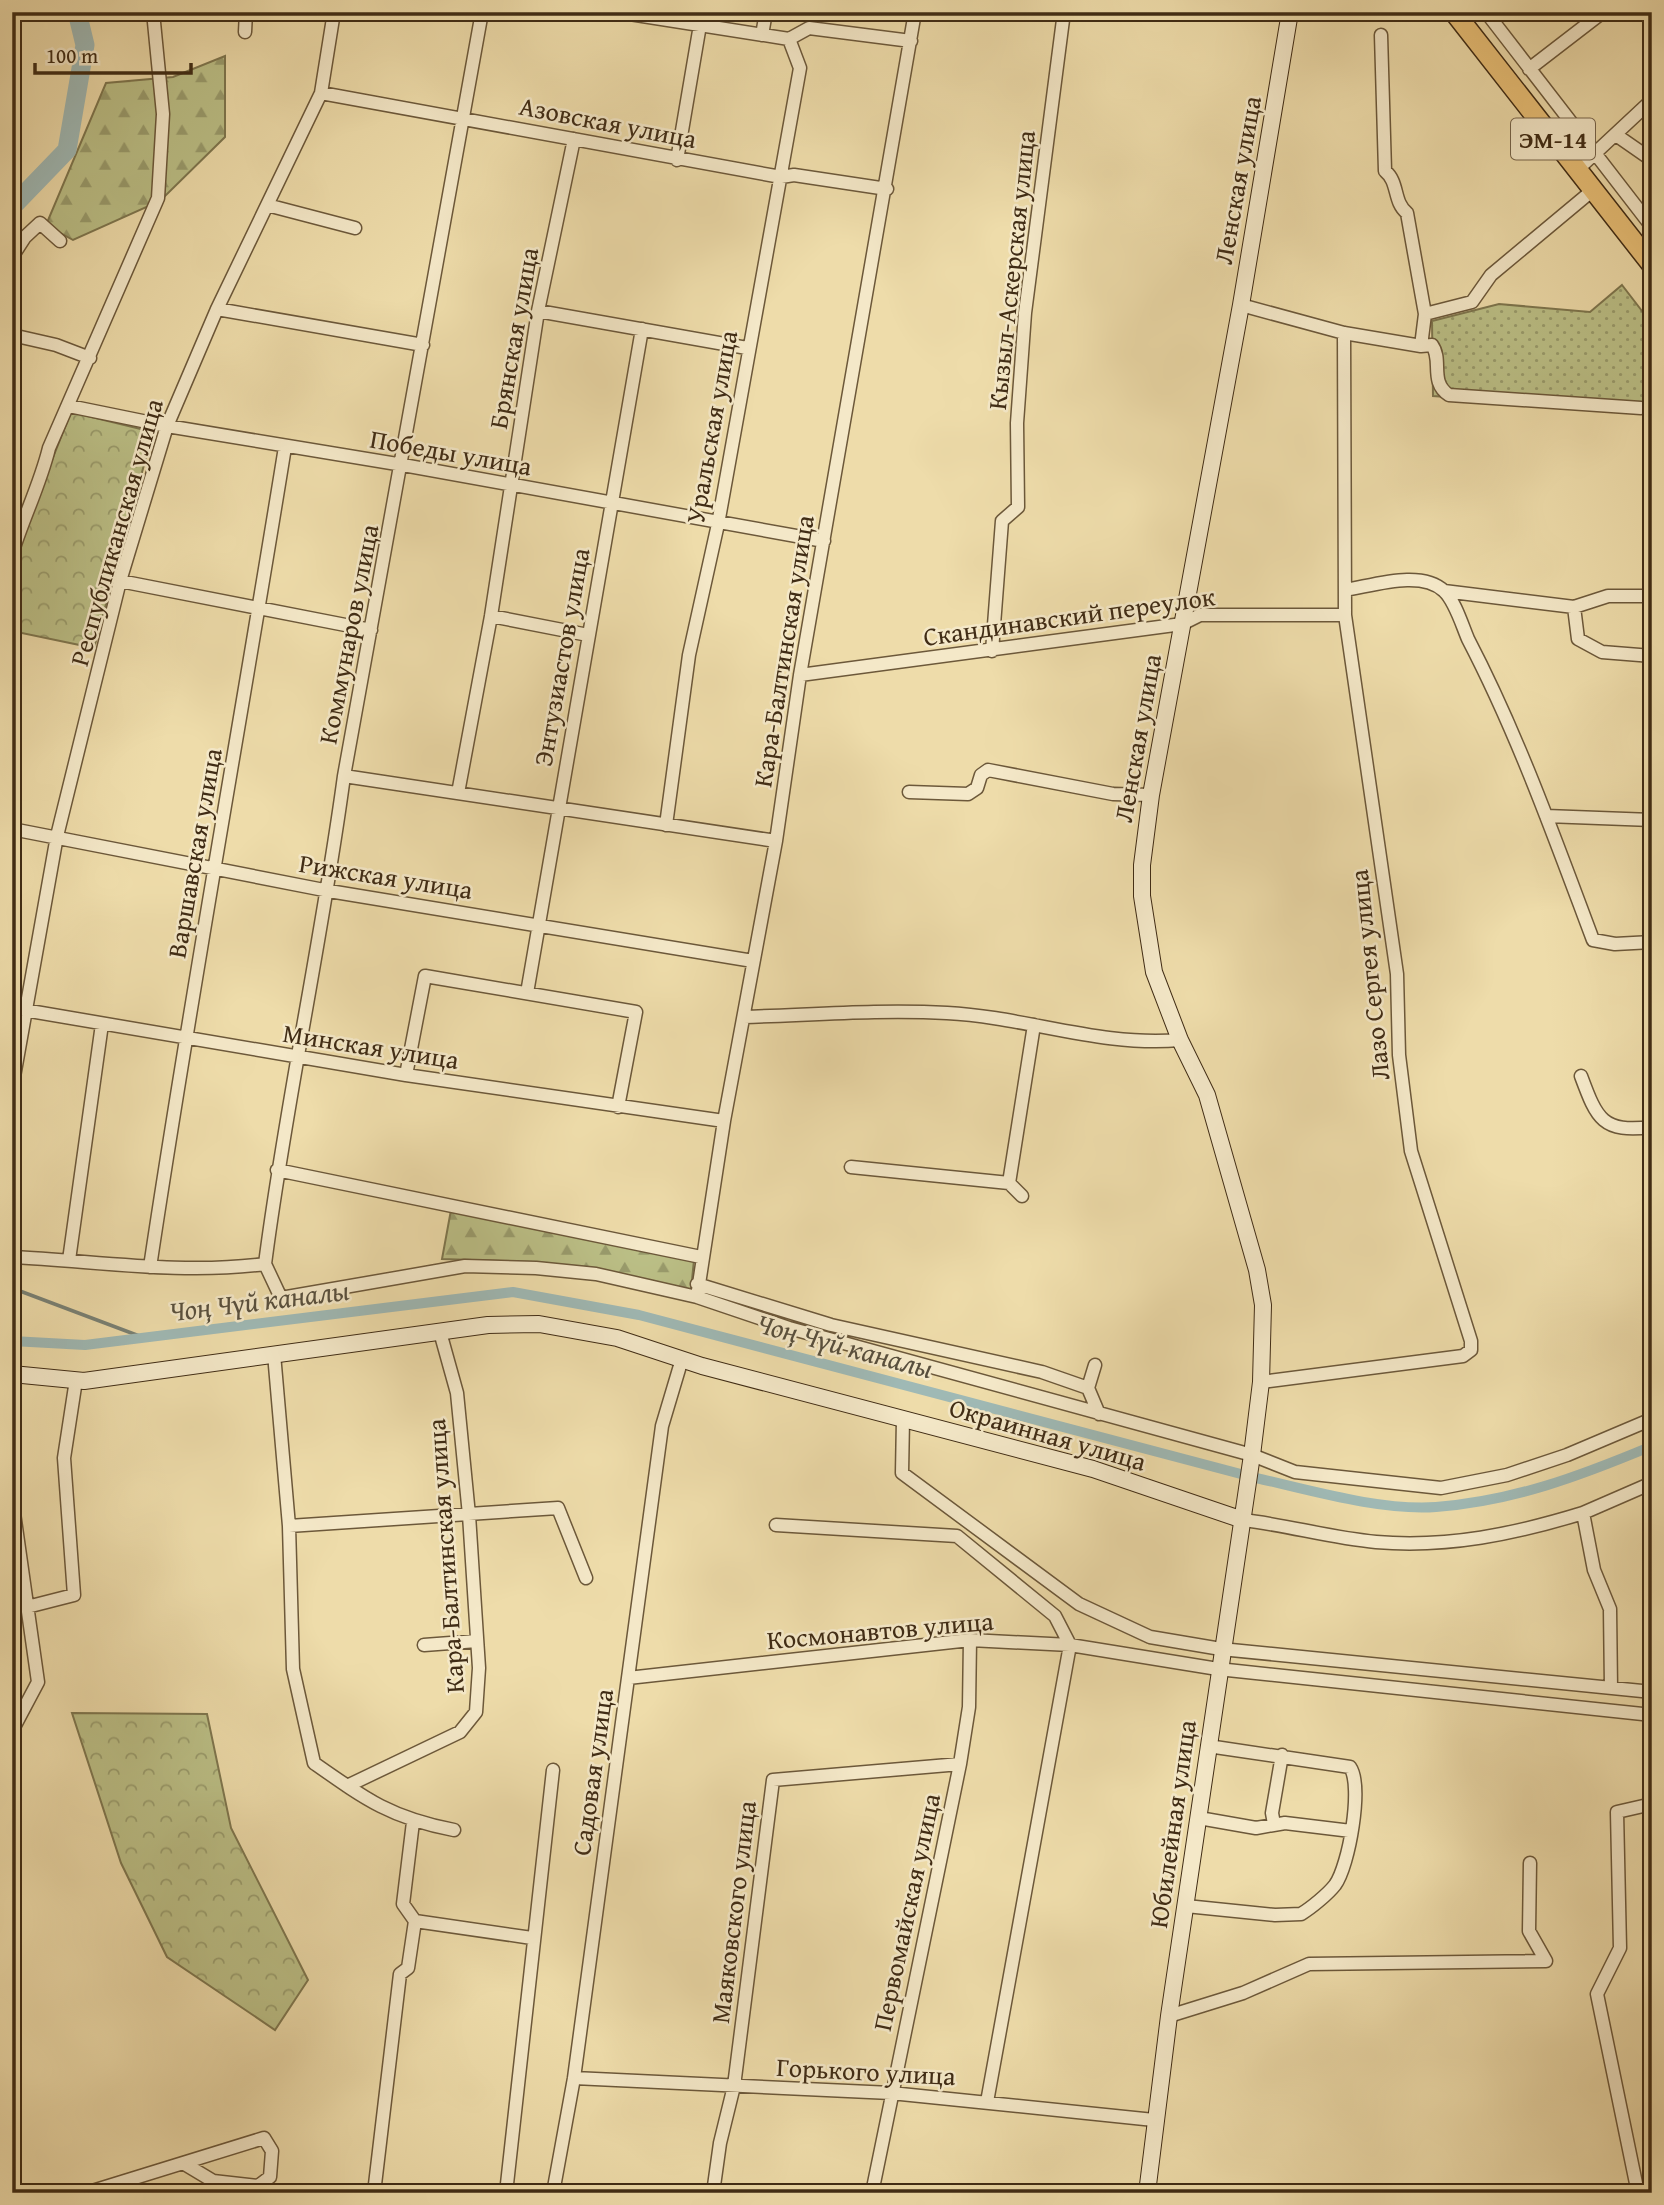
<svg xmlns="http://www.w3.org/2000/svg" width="1664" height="2205" viewBox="0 0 1664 2205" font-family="'Gentium Book Plus',serif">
<defs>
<pattern id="grass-dots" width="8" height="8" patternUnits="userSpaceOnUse" patternTransform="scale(1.75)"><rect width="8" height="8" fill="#bbbf86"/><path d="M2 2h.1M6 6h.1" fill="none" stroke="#999b6c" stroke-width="1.8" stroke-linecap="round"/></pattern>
<pattern id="forest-firs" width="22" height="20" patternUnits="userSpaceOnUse" patternTransform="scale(1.75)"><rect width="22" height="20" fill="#bbbf86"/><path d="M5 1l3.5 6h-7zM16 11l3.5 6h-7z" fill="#999b6c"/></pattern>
<pattern id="park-crowns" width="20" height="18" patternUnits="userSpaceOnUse" patternTransform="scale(1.75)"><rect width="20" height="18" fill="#bbbf86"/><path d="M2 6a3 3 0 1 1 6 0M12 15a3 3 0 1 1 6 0" fill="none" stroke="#999b6c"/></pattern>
</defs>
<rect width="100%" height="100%" fill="#eedcaa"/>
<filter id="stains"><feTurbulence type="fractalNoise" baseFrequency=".00286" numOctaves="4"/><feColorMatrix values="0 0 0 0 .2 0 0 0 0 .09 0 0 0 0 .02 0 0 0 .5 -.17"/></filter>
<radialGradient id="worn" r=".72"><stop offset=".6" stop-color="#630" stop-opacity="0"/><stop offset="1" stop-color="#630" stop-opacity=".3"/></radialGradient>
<path fill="url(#grass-dots)" stroke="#7e764e" stroke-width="2" d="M1622,285L1652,324V411L1433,396L1432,321L1499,304L1590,312Z"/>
<path fill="url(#forest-firs)" stroke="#7e764e" stroke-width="2" d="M225,56V137L160,201L73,240L46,225L106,83L173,77Z
M451,1210L694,1260L691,1290L533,1262L442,1259Z"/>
<path fill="url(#park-crowns)" stroke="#7e764e" stroke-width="2" d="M71,412L153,432L94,648L12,631V573L16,551Z
M72,1713L207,1714L231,1828L308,1980L275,2030L167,1957L121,1863Z"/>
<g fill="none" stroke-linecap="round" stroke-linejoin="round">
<path stroke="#798175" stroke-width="3.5" d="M12,1288L142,1337"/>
<path stroke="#9fb9b5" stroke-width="10" d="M12,1341L85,1345L513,1292L639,1315L1256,1478C1310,1490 1380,1511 1436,1507C1514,1501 1580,1476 1652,1446"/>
<path stroke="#9fb9b5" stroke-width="19" d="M12,207L67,150L85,45L77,12"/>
<defs>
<path id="street" d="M617,12L789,39L809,28L911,41
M1486,12L1652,227
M245,32L246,12
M762,35L766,12
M1529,69L1603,12
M321,93L781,177L794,175L887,189
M1616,135L1652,160
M677,160L700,25
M1577,170L1652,100
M267,205L355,228
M12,257L25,237L40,223L60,241
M1241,305L1344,333L1421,346L1425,314L1407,213C1393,202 1399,182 1385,171L1381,35
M217,309L423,345
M538,311L747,348
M1425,314L1472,302L1491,275L1593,190
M12,335L56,345L90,358
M1421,346L1432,345C1443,360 1429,382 1449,395L1641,408
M69,406L167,426L403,465L824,541
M12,554C23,518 40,485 49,448L158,198L163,114L153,12
M120,581L371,630
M1345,590C1372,586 1421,569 1444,591C1455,601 1462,625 1468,639C1518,735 1555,839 1593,940L1615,944L1652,942
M1444,591L1574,607L1608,596H1652
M1574,607L1578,639L1602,652L1652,656
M491,616L588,635
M992,651L1002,521L1018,507L1017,423L1025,313L1064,12
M800,675L1182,624L1200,615H1345
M344,776L776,841
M909,792L968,794L977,788L981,775L988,770L1113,794L1151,795
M458,793L491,616L538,311L574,139
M1546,816L1652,820
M666,825L689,655L718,524L800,68L789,39
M12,829L329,891L753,961
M527,993L642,329
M12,1008L406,1075L724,1121
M744,1017C811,1015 880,1009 947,1013C1026,1017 1100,1047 1180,1040
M406,1075L425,976L636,1012L618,1107
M1581,1076C1597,1119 1602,1133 1652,1127
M12,1088L57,836L120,581L167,426L217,309L321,93L334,12
M851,1167L1009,1183L1022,1196
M277,1170L701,1257
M1009,1183L1034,1025
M12,1257C96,1261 181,1275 265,1264
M69,1260L102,1024
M265,1264L281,1298L465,1266L536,1268L596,1274L697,1297L789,1328L1252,1455L1295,1472L1441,1488L1507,1475L1567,1455L1652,1419
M265,1264C286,1101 322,940 344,776L482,12
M150,1267C191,993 241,720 285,447
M697,1284L831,1325L1042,1372L1088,1388
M697,1297L724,1121L776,841L800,675L915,12
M274,1354L289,1526L293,1669L314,1763C365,1799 391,1818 454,1830
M1095,1365L1088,1388L1099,1414
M1261,1382L1463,1356L1471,1350V1341L1411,1151L1399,1055L1397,974L1345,615L1344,333
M903,1419L902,1473L1079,1604L1150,1637L1221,1649L1652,1692
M12,1499L38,1682L12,1731
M1243,1520C1287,1525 1331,1538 1376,1542C1448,1548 1515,1534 1583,1513
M776,1525L957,1536L1055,1616L1070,1645L987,2102
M289,1526L558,1508L586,1578
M27,1607L74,1595L64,1458L76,1380
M424,1645L477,1641
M628,1678L970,1640L1070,1645L1218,1669L1652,1715
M1611,1688L1610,1609L1594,1570L1583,1513L1652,1483
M347,1786L460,1732L476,1712L479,1668L469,1515L457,1393L440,1332
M1199,1818L1256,1828L1285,1823L1351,1831
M1274,1824L1272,1813L1282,1755
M1186,1906L1275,1915L1301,1914C1311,1908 1328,1894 1335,1885C1349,1866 1363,1786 1350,1767L1208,1746
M415,1921L532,1938
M1169,2016L1243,1993L1309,1964L1546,1961L1529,1931L1530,1863
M574,2078L891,2093L1154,2120
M86,2193L264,2138L272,2151L270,2177L258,2186L213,2181L183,2163
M374,2193L400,1974L408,1968L415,1921L403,1904L413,1822
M506,2193L553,1770
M553,2193L574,2078L662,1426L682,1359
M713,2193L720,2143L734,2086L773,1780L960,1764
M872,2193L960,1764L969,1707L970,1640
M1638,2193L1597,1994L1620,1948L1617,1812L1652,1804"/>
<path id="secondary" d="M12,1374L84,1381L488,1325L539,1324L617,1338L702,1366L1093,1469L1243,1520
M1147,2193L1169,2016L1252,1455L1261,1382L1263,1305L1257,1270L1207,1095L1180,1040L1154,972L1142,896V865L1151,795L1241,305L1290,12"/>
<path id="primary" d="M1454,12L1652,265"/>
</defs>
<use href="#street" stroke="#6c583a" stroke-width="15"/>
<use href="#secondary" stroke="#402c15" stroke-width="18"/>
<use href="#primary" stroke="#402c15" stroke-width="22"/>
<use href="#street" stroke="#f4e8c8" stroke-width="12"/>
<use href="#secondary" stroke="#f4e8c8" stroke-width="16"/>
<use href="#primary" stroke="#e7be75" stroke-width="19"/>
</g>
<g text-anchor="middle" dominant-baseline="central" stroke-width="5" stroke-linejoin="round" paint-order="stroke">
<rect fill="#f4e8c8" stroke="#76644b" stroke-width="2" x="1511" y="118.5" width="84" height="41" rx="5"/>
<g font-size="24" font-weight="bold" fill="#402c15">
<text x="1553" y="139">ЭМ-14</text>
</g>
<g font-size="26" fill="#402c15" stroke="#f4e8c8">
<text transform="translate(608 122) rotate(11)">Азовская улица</text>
<text transform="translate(1237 180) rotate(-80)">Ленская улица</text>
<text transform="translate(1011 270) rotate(-84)">Кызыл-Аскерская улица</text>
<text transform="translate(513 338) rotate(-80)">Брянская улица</text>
<text transform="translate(711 427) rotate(-80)">Уральская улица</text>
<text transform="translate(451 452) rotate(10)">Победы улица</text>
<text transform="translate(116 532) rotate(-74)">Республиканская улица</text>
<text transform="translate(1069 616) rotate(-8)">Скандинавский переулок</text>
<text transform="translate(348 634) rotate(-79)">Коммунаров улица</text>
<text transform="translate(783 651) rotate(-81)">Кара-Балтинская улица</text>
<text transform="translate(561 657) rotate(-80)">Энтузиастов улица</text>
<text transform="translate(1137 738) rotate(-80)">Ленская улица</text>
<text transform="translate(194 853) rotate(-80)">Варшавская улица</text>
<text transform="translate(386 876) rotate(9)">Рижская улица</text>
<text transform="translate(1369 975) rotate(-96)">Лазо Сергея улица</text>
<text transform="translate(371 1046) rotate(9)">Минская улица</text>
<text transform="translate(1048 1434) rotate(16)">Окраинная улица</text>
<text transform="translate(445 1556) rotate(-94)">Кара-Балтинская улица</text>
<text transform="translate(880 1630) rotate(-5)">Космонавтов улица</text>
<text transform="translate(592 1772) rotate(-82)">Садовая улица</text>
<text transform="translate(1172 1824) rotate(-82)">Юбилейная улица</text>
<text transform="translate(733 1912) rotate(-83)">Маяковского улица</text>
<text transform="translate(906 1912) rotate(-78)">Первомайская улица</text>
<text transform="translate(866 2071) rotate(3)">Горького улица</text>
</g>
<g font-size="28" font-style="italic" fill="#584f3d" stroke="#f4e8c8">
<text transform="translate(259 1300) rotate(-7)">Чоң Чүй каналы</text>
<text transform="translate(845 1345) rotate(15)">Чоң Чүй каналы</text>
</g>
</g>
<rect width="1664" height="2205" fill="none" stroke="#eedcaa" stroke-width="42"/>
<rect x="14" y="14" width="1636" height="2177" fill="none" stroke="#402c15" stroke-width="3.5"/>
<rect x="21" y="21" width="1622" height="2163" fill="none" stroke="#402c15" stroke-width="2"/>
<path d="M35 63v10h156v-10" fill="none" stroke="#402c15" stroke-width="3.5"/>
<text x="46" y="63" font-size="21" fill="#402c15" stroke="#f4e8c8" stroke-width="5" paint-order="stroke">100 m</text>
<rect width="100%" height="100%" filter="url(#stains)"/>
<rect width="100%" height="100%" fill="url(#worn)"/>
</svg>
